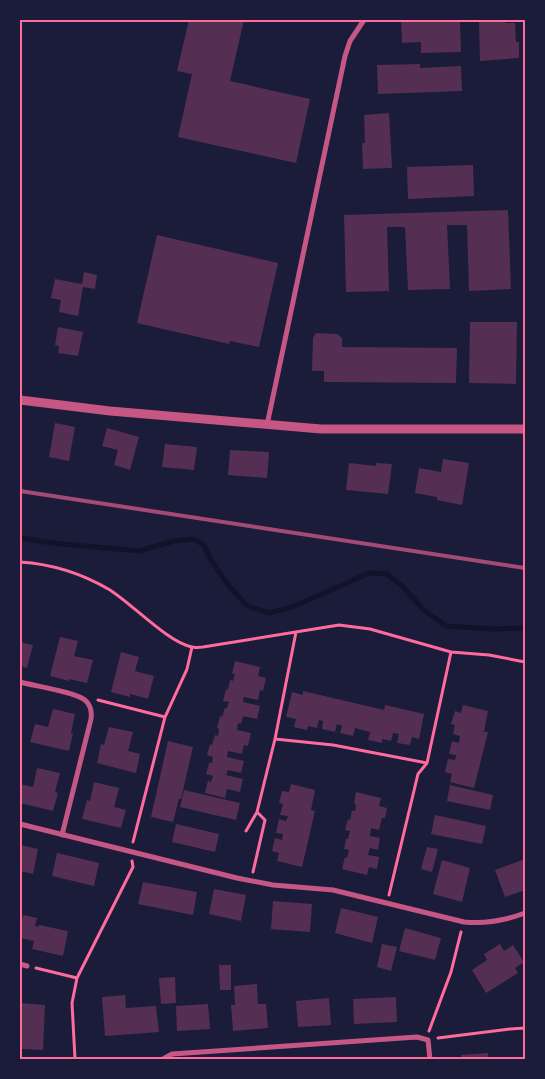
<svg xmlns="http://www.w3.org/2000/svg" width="545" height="1079" viewBox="0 0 545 1079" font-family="Arial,sans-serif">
<rect width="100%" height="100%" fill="#1b1b3a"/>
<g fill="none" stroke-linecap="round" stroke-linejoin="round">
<path stroke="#12122b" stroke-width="5" d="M20,538L52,543L139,551L174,541L192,539L203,544L211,560L229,586L247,606L270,613L295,606L369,573L387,574L402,586L424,610L446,626L494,629L525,628"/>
</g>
<path fill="#542f53" d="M189,20H244L230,81L310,99L296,163L178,137L192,74L177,71Z
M401,20H460L461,52L421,53V42L402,43Z
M482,20H501L505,21V23H515L516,42H519V58L480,61L479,22H482Z
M420,64V68L461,66L462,91L378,94L377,65Z
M389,113L392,168L363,169L362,143H365L364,115Z
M473,165L474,196L408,199L407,167Z
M508,210L511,289L469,291L467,225H447L450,289L408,290L405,227H387L389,291L346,292L344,215Z
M157,235L278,263L259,347L230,341L229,344L137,323Z
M84,272L97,275L95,289L83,287L78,316L59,312L61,300L51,298L55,279L82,284Z
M470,322H517L516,384L469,383Z
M58,327L83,332L78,356L58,353L59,346L55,345Z
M316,333L337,334L342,338V347L457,348L456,383L324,382V371H312L313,338Z
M55,423L75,427L69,461L49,457Z
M107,428L139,437L130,470L114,465L118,450L102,446Z
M165,444L197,447L194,470L162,467Z
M230,450L269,452L267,478L228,475Z
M443,459L469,463L462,505L437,500V497L415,493L419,468L441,472Z
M349,463L376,466V463L392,464L388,494L346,490Z
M60,637L78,641L74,656L93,660L87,683L69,679V681L50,676Z
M20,642L33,645L27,668L20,666Z
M121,652L139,657L135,671L154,676L148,699L130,694V697L111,692Z
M235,661L260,667L258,676L266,678L263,691L260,690L258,700L244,697L243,702L260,706L257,719L243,716L241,724L238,723L237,730L251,733L248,746L244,745L242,754L228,751L227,757L244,761L241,773L228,770L226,775L243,779L240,792L227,789L225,798L205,793L208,781L211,782L213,776L206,774L209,763H212L213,757L207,755L210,744L212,745L215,735L218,736L219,729L217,728L220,716L222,717L225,708H227L229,702L223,701L226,689L228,690L230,680L233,681L235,674H232Z
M303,691L384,710L385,705L424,714L419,739L412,737L410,745L397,743L399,734L393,733L391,741L382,739V743L368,740L370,732L355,728L353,736L340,733L342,726L337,724L335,732L322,729L323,721L319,720L317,728L308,726L307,730L294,727L296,719L286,717L292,692L303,695Z
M463,705L488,711L484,732H488L474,788L450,782L452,774L445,772L448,759L455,760L456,755L449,754L452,741L459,743L460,736L453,734L455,725L451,724L455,711L461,713Z
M53,709L75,714L71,733H73L69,751L30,742L35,724L48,727Z
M109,727L133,732L128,751L140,754L136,773L97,763L101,744L104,745Z
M168,741L193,747L181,799H179L173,822L151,817Z
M37,768L60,773L55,792L58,793L53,811L20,803V784L33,787Z
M94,782L119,788L114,807L126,810L121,828L82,819L87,800L90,801Z
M291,784L315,790L311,810L315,811L302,867L277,861L279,853L272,851L275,838L282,840L283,834L276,833L279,819L286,821L288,816L280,815L283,804L279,803L282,791L289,792Z
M450,785L493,795L490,810L447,801Z
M184,790L240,803L236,820L180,807Z
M356,792L381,798L379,806L387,808L385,818H382L379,830L371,828L370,836L380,838L378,850L370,848L368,855L379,857L377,869L369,867L367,875L342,869L345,857L347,858L349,850L344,849L346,839H348L350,831L345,830L348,819L350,820L352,811H355L356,805L354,804Z
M435,815L486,826L482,844L431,834Z
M176,824L219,834L215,852L172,842Z
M20,845L38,849L33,874L20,871Z
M427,847L438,849L432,872L421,869Z
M57,853L99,863L94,886L52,876Z
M525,859V890L505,897L495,870Z
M442,860L470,868L462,902L433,894Z
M143,882L197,892L193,915L138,904Z
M214,889L246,895L241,921L209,914Z
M273,901L312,904L310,932L271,929Z
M341,908L378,917L372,943L335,933Z
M23,915L37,918L35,926L38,927L39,925L68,931L63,956L32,949L34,941L20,938V927Z
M405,928L441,938L435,960L399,951Z
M382,944L397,947L391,971L377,967Z
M500,944L504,951L513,945L524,962L515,968L518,973L486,993L472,970L487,960L484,954Z
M219,965H231V990H220Z
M175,977L176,1003L161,1004L159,978Z
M257,984L258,1004H266L268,1028L233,1031L231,1005H235L234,986Z
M125,995L126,1008L156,1006L159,1032L105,1036L102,997Z
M396,997L397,1022L354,1024L353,999Z
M329,998L331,1025L298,1027L296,1001Z
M20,1003L45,1005L43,1050L20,1049Z
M208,1004L210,1029L177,1031L176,1006Z
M488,1053V1059H462L461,1055Z"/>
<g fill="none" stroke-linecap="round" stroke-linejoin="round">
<path stroke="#ff6b9d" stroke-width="3" d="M20,562C52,564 83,574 110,590C132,604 169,643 192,647C195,648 200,647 203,647L339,625L370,629L451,652L489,655L525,662
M98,700L165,717
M275,739L333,745L427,763
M246,831L257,812
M133,842L165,717L187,669L192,647
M253,872L265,820L257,812L275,739L296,632
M389,895L418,774L427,763L451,652
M36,968L77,978
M429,1031L451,972L461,932
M438,1038L510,1029L525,1028
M75,1059L72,1003L77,978L133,867L132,861"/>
<path stroke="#c65784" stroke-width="5" d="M267,425L345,56L350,41L364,20
M20,682C34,686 77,692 86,701C91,706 92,712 91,719L62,835
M20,824L237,878L273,885L333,890L464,922C486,924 504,921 525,913
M20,964L27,966
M163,1059L172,1054L417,1037L428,1040L430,1059"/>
<path stroke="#c65784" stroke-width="9" d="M20,400L110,411L321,429H525"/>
<path stroke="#a44b75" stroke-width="4" d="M20,491L525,568"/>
</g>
<rect width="545" height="1079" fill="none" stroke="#1b1b3a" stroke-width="42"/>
<rect x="21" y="21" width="503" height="1037" fill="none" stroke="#ff6b9d" stroke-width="2"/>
</svg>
